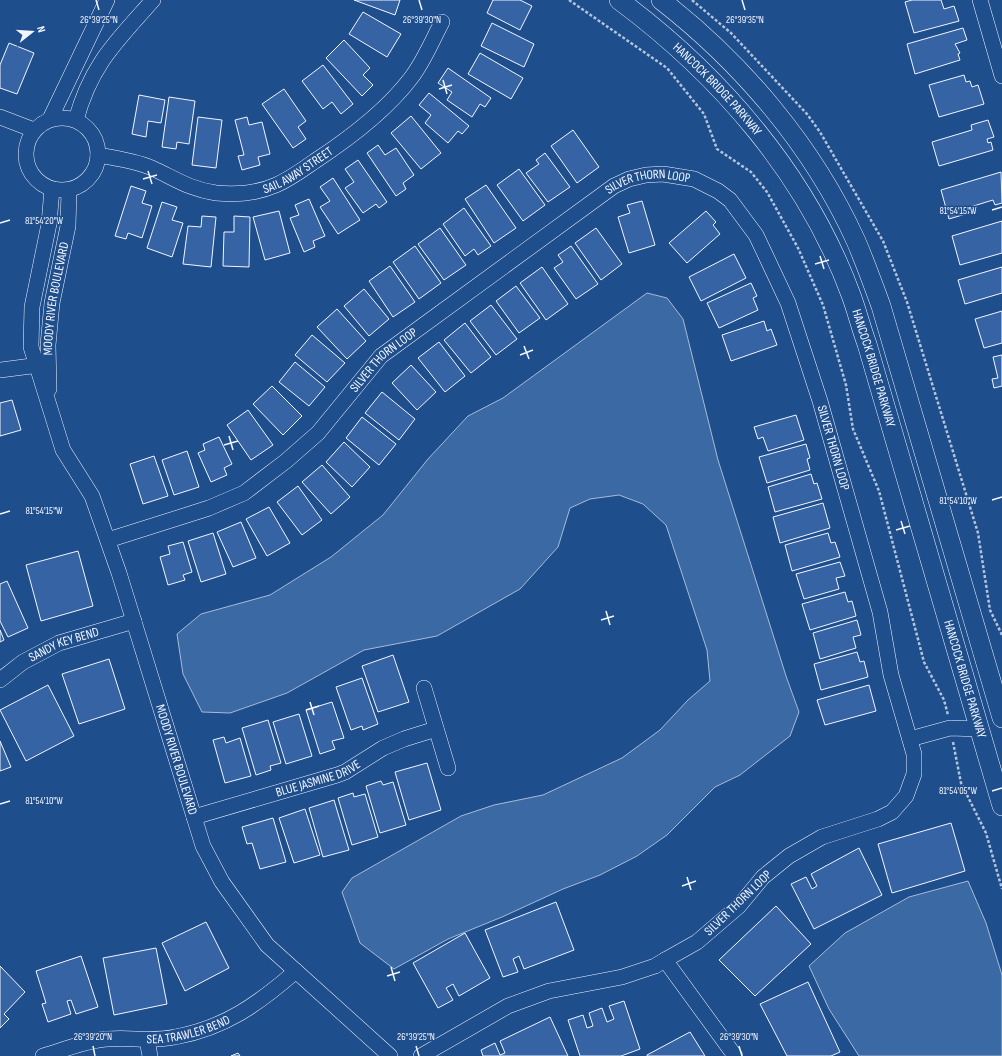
<svg xmlns="http://www.w3.org/2000/svg" width="1002" height="1056" viewBox="0 0 1002 1056" font-family="'Sofia Sans Condensed',sans-serif">
<rect width="100%" height="100%" fill="#1f4e8c"/>
<path fill="#3b69a3" stroke="#a8bbd7" d="M647,293L667,298L683,319L718,460L786,676L799,712L790,736L740,775L715,787L667,835L637,856L600,875L563,889L502,917L448,939L394,969L360,943L342,892L352,878L461,816L494,805L543,795L622,758L660,730L688,700L710,681L707,650L666,525L643,504L619,495L590,499L570,508L558,547L520,589L437,636L364,650L287,693L230,713L202,712L183,674L177,634L201,614L270,595L331,557L383,515L428,459L468,416L503,398Z
M968,881L986,923L1002,975V1056H859L829,1009L809,966L845,933L909,897Z"/>
<path fill="#3563a3" stroke="#f2f6ff" d="M354,0H400L395,15Z
M493,0H520L532,6L520,30L487,13Z
M912,0H941L944,9L954,6L959,21L914,33L905,2Z
M363,12L401,34L387,57L349,34Z
M492,23L534,44L524,67L481,46Z
M963,28L967,40L955,44L960,53L958,54L960,60L915,74L907,44Z
M344,40L370,68L363,75L373,85L362,96L326,58Z
M9,43L34,53L17,94L0,88V65Z
M480,53L523,78L511,99L468,74Z
M323,65L353,104L341,114L332,102L323,109L302,81Z
M448,68L491,98L485,107L480,104L472,117L447,100L452,92L438,83Z
M964,75L966,82L970,81L972,87L978,85L984,104L939,117L929,85Z
M284,89L306,121L298,127L306,139L293,148L262,104Z
M429,93L469,126L462,134L458,131L448,143L425,123L431,115L419,105Z
M139,95L165,100L161,123L148,121L146,137L132,134Z
M169,97L195,101L189,144L177,142L176,149L162,147Z
M411,116L441,153L421,169L391,133Z
M198,117L222,120L216,168L192,165Z
M247,117L249,125L262,122L270,154L258,157L260,165L242,170L238,156L244,155L235,120Z
M988,120L994,137L987,139L988,143L991,142L993,150L939,166L932,142L972,130L971,125Z
M573,130L599,167L577,183L551,146Z
M378,145L385,155L396,148L414,175L403,183L406,189L396,196L367,153Z
M545,153L570,187L548,202L526,173L539,164L536,160Z
M358,160L387,202L379,208L376,204L363,213L345,188L354,182L345,169Z
M519,169L545,205L523,221L497,185Z
M1001,172L1002,203L995,205L993,200L967,208L969,213L949,219L941,190Z
M333,178L360,220L338,234L320,207L330,201L320,187Z
M486,185L516,228L494,243L465,199Z
M131,186L146,191L142,203L152,206L142,238L128,233L126,239L115,236Z
M309,199L325,236L313,241L315,247L304,252L290,218L299,215L295,205Z
M642,201L655,245L629,253L618,217L630,213L627,205Z
M162,202L177,207L172,220L183,223L172,257L147,248Z
M464,208L491,246L478,255L474,249L465,256L443,224Z
M279,211L290,253L265,260L253,217Z
M706,211L716,222L713,225L720,234L687,263L669,243Z
M202,216L216,217L211,267L183,264L188,226L201,227Z
M234,216L250,217L249,267L223,266L224,232H234Z
M1002,221V253L960,265L952,236Z
M440,228L466,265L444,280L418,244Z
M596,228L622,264L601,280L575,243Z
M415,246L441,283L419,299L393,262Z
M571,246L598,284L576,299L554,268L563,262L558,255Z
M734,254L746,278L701,301L689,277Z
M390,266L415,302L393,317L369,281Z
M542,267L568,304L546,320L520,283Z
M1002,267V293L965,304L958,280Z
M751,283L757,296L753,298L758,310L719,328L707,303Z
M516,286L540,318L519,333L496,301Z
M364,289L389,319L369,336L344,306Z
M491,305L517,339L496,355L470,321Z
M337,309L366,341L347,359L317,327Z
M1002,311V343L984,348L975,319Z
M764,321L767,331L771,329L777,345L731,361L722,335Z
M465,323L491,357L471,373L444,340Z
M312,335L345,363L327,382L295,355Z
M439,342L465,376L445,392L418,358Z
M1002,355V386L994,388L992,379L998,378L993,357Z
M295,362L325,387L309,406L279,382Z
M411,365L436,392L417,410L392,383Z
M272,386L302,416L283,435L253,404Z
M382,392L415,419L399,440L365,413Z
M12,400L21,430L0,436V403Z
M248,410L273,445L251,460L227,425Z
M796,415L804,440L768,451L763,437L758,439L754,427Z
M362,417L396,444L379,465L346,438Z
M219,437L232,464L224,468L227,475L211,482L198,453L205,450L203,444Z
M344,442L370,467L352,487L326,462Z
M806,444L810,458L807,459L810,470L767,483L759,457Z
M187,451L199,487L174,495L162,460Z
M154,456L168,496L143,504L130,464Z
M322,465L350,497L331,514L302,482Z
M811,474L814,484L817,483L822,499L775,512L768,487Z
M298,486L322,520L302,535L277,502Z
M823,503L830,528L780,543L773,517Z
M269,507L290,543L267,556L246,519Z
M241,522L256,558L233,567L217,532Z
M213,533L226,574L201,582L188,541Z
M828,533L831,543L835,542L840,557L792,571L785,545Z
M183,542L192,572L183,575L185,580L168,585L160,557L170,554L168,546Z
M78,551L93,606L41,621L26,565Z
M840,562L845,576L836,578L839,589L804,599L796,574Z
M7,581L28,628L8,637L0,621V584Z
M845,592L848,602L852,601L856,616L810,630L802,604Z
M857,620L861,635L853,637L856,648L820,659L813,633Z
M0,630L4,640L0,642Z
M857,652L860,662L864,661L868,677L821,690L814,664Z
M393,655L409,702L378,712L362,666Z
M109,659L125,709L79,724L62,674Z
M362,678L378,724L363,730L362,726L351,730L336,687Z
M48,685L74,736L26,761L0,710Z
M869,685L876,711L825,725L817,700Z
M332,702L344,738L332,741L335,749L320,754L306,710Z
M299,714L312,756L286,764L273,722Z
M268,720L281,763L270,766L271,770L256,775L242,728Z
M224,737L226,743L240,738L251,776L225,783L213,740Z
M0,741L11,767L0,771Z
M427,763L441,810L409,820L395,772Z
M381,781L383,785L393,782L406,825L380,833L366,786Z
M353,793L354,797L365,794L378,837L352,845L338,798Z
M334,800L349,850L323,857L309,808Z
M305,809L320,855L294,863L279,818Z
M273,818L286,862L260,869L252,843L247,844L242,827Z
M951,823L965,871L892,893L878,844Z
M859,848L882,895L814,929L791,884L806,877L812,889L817,886L811,874Z
M556,902L574,950L524,969L519,956L513,959L518,972L503,977L485,930Z
M776,906L811,944L755,996L719,960Z
M206,922L229,968L185,991L162,943Z
M465,933L490,978L459,996L453,984L446,988L453,1000L438,1008L413,963Z
M156,948L167,1004L114,1015L103,958Z
M81,956L98,1007L76,1014L71,1000L67,1001L71,1014L48,1022L42,1004L46,1003L36,971Z
M0,966L25,992L4,1014L9,1019L0,1028Z
M808,982L840,1052L831,1056H787L760,1004Z
M624,1001L640,1049L621,1056H580L568,1020L583,1015L587,1028L593,1026L589,1013L602,1008L607,1022L614,1019L609,1006Z
M550,1017L568,1056H483L481,1050L495,1043L500,1055L505,1053L500,1041Z
M690,1032L705,1056H647V1055Z
M238,1053L240,1056H231Z"/>
<g fill="none" stroke-linecap="round" stroke-linejoin="round">
<defs>
<g id="minor">
<path d="M980,0L1002,76"/>
<path d="M0,117L34,130"/>
<circle cx="62" cy="154" r="36"/>
<path d="M50,119L107,0"/>
<path d="M76,120C91,64 117,41 153,0"/>
<path id="s1" d="M98,155C116,158 136,161 152,168C176,179 189,189 216,193C236,195 258,193 276,185C290,179 302,170 315,161C350,138 386,111 411,78C424,61 432,41 442,22"/>
<path id="s2" d="M52,189L49,224L32,307L31,347L63,450L92,496L119,573L203,846L222,882L267,945L390,1056"/>
<path d="M0,370L47,364"/>
<path id="s3" d="M49,389L48,345L52,303L68,226L69,190"/>
<path id="s4" d="M108,540L209,508L244,493L286,461L318,433L381,356L614,186L629,179L646,175L663,174L694,179L718,191L730,200L756,235L765,254L788,303L820,401L880,612L891,675L914,754V774L906,796L892,812L878,819L822,837L789,856L763,877L739,906L697,942L665,960L655,966L622,977L549,991L508,1006L421,1056"/>
<path id="s5" d="M0,680L23,662L59,643L134,621"/>
<path d="M424,688L448,768"/>
<path d="M910,739L950,728L979,729"/>
<path id="s6" d="M194,817L337,775L345,772L383,748L404,739L436,729"/>
<path d="M665,960L735,1056"/>
<path d="M147,1040L150,1056"/>
<path id="s7" d="M43,1056C64,1050 86,1040 108,1039C130,1037 152,1042 175,1037C225,1028 258,1004 296,971"/>
</g>
<g id="major">
<path id="s8" d="M619,0C720,75 807,175 851,295C857,311 861,328 867,344L1002,806"/>
<path d="M661,0C742,63 813,146 856,241C865,262 873,284 881,306L1002,718"/>
</g>
</defs>
<use href="#minor" stroke="#f2f6ff" stroke-width="16"/>
<use href="#major" stroke="#f2f6ff" stroke-width="20"/>
<path stroke="#b3c4dc" stroke-width="2.5" stroke-dasharray="3 2" stroke-linecap="butt" d="M569,0L667,68L704,114L717,149L751,172L767,192L798,248L823,305L846,385L853,429L879,491L924,662L944,700L948,715
M692,0L731,33L807,114L820,132L883,241L907,302L978,533L990,610L1002,635
M953,742L961,783L986,833L1002,889"/>
<use href="#minor" stroke="#1f4e8c" stroke-width="15"/>
<use href="#major" stroke="#1f4e8c" stroke-width="19"/>
</g>
<path fill="none" stroke="#f2f6ff" stroke-width="1.5" d="M96,0L99,10M419,0L422,10M742,0L745,10M443,80L447,94M439,89L452,85M148,171L152,184M143,179L157,175M992,210L1002,207M0,223L10,220M820,256L824,269M815,264L829,260M524,346L529,359M520,355L533,350M229,436L233,450M224,445L238,441M992,500L1002,497M0,514L10,511M901,521L905,534M896,530L910,526M606,611L610,625M601,620L614,616M310,702L314,715M306,710L319,706M992,791L1002,788M0,804L10,801M687,877L691,890M682,886L696,881M391,967L395,981M387,976L400,972M93,1046L95,1056M416,1046L419,1056M739,1046L742,1056"/>
<g text-anchor="middle" dominant-baseline="central" stroke-width="3" stroke-linejoin="round" paint-order="stroke">
<g font-size="13" fill="#f2f6ff" stroke="#1f4e8c">
<text stroke="none"><textPath href="#s8" startOffset="133">HANCOCK BRIDGE PARKWAY</textPath></text>
<text stroke="none"><textPath href="#s1" startOffset="212">SAIL AWAY STREET</textPath></text>
<text stroke="none"><textPath href="#s4" startOffset="662">SILVER THORN LOOP</textPath></text>
<text stroke="none"><textPath href="#s3" startOffset="91">MOODY RIVER BOULEVARD</textPath></text>
<text stroke="none"><textPath href="#s4" startOffset="338">SILVER THORN LOOP</textPath></text>
<text stroke="none"><textPath href="#s8" startOffset="457">HANCOCK BRIDGE PARKWAY</textPath></text>
<text stroke="none"><textPath href="#s4" startOffset="1022">SILVER THORN LOOP</textPath></text>
<text stroke="none"><textPath href="#s5" startOffset="74">SANDY KEY BEND</textPath></text>
<text stroke="none"><textPath href="#s8" startOffset="781">HANCOCK BRIDGE PARKWAY</textPath></text>
<text stroke="none"><textPath href="#s2" startOffset="599">MOODY RIVER BOULEVARD</textPath></text>
<text stroke="none"><textPath href="#s6" startOffset="130">BLUE JASMINE DRIVE</textPath></text>
<text transform="translate(738 903) rotate(-44)">SILVER THORN LOOP</text>
<text stroke="none"><textPath href="#s7" startOffset="149">SEA TRAWLER BEND</textPath></text>
</g>
</g>
<g font-size="10" text-anchor="middle" fill="#f2f6ff" stroke="#1f4e8c" stroke-width="3" stroke-linejoin="round" paint-order="stroke">
<text x="99" y="23">26°39'25"N</text>
<text x="422" y="23">26°39'30"N</text>
<text x="745" y="23">26°39'35"N</text>
<text x="958" y="214">81°54'15"W</text>
<text x="44" y="224">81°54'20"W</text>
<text x="958" y="504">81°54'10"W</text>
<text x="44" y="514">81°54'15"W</text>
<text x="958" y="794">81°54'05"W</text>
<text x="44" y="804">81°54'10"W</text>
<text x="93" y="1040">26°39'20"N</text>
<text x="416" y="1040">26°39'25"N</text>
<text x="739" y="1040">26°39'30"N</text>
</g>
<g transform="translate(32 32) rotate(73)" stroke="#1f4e8c" stroke-width="3" paint-order="stroke">
<path d="M0-3L7 15L0 10L-7 15Z" fill="#f2f6ff"/>
<text y="-6" font-size="11" font-weight="bold" text-anchor="middle" fill="#f2f6ff">N</text>
</g>
</svg>
